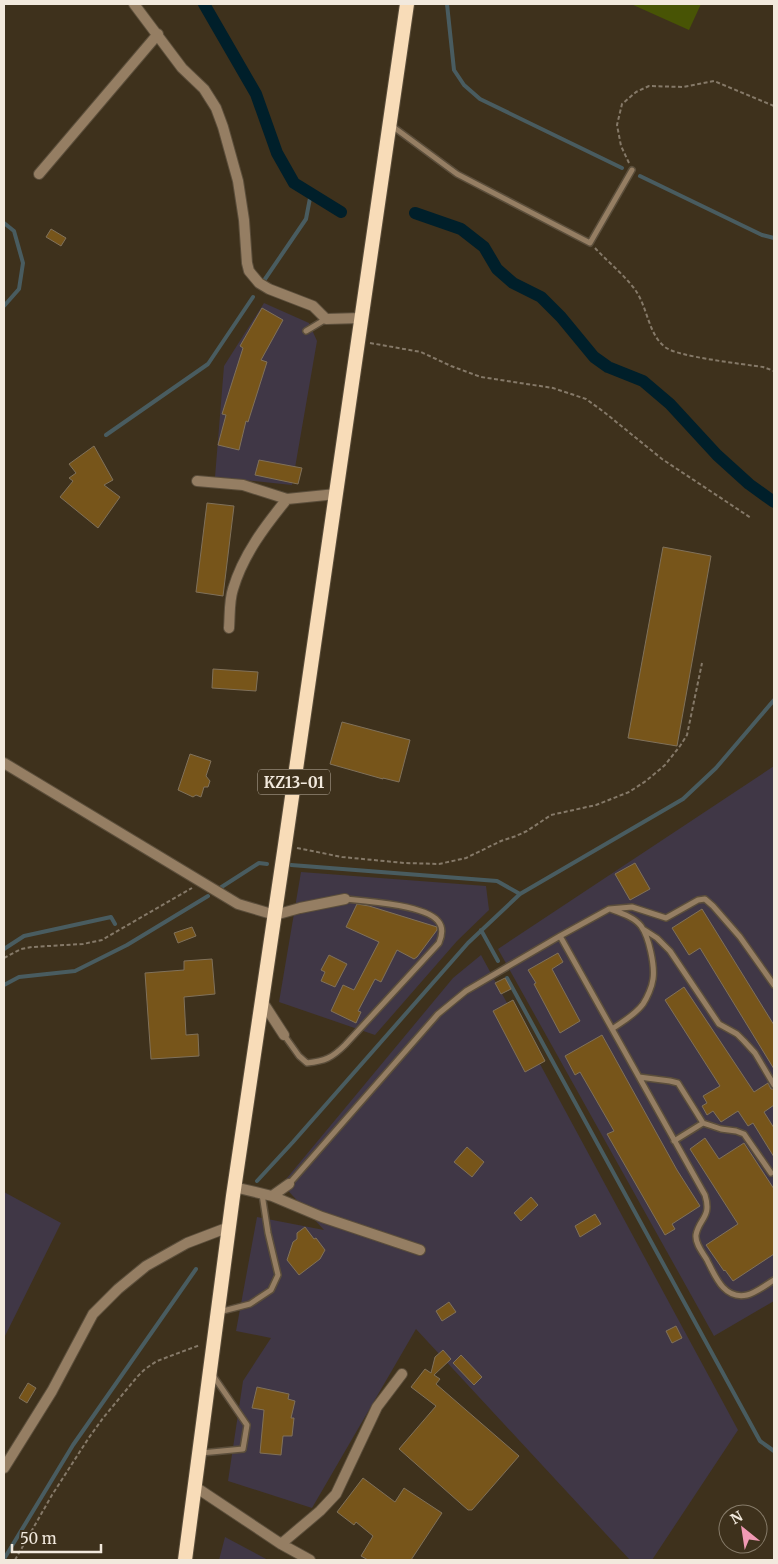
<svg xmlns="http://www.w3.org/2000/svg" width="778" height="1564" viewBox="0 0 778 1564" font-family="Merriweather,serif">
<rect width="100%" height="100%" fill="#3e311c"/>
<path fill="#403746" d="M264,303L309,323L317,341L292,485L215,477L224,366Z
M774,766V1301L714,1336L498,949Z
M301,872L486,886L489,910L457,941L375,1035L279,1002Z
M481,955L738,1430L652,1560H630L416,1329L312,1508L228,1481L243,1381L271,1338L236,1331L257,1217L324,1230L282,1184L453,978Z
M4,1192L61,1223L4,1338Z
M225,1537L268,1560H219Z"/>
<path fill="#485405" d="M631,4H701L689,30Z"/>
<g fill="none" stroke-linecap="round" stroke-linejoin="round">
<path stroke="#495c60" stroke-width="4" d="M447,4L454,70L464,85L480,99L622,168
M640,176L762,235L774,238
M4,223L14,231L23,263L19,289L4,306
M263,282L306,219L311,193
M106,435L208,364L253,297
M291,865L497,881L520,894
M220,888L259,863L267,864
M481,930L498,961
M4,949L24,936L111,917L115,924
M507,978L760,1441L774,1451
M4,985L19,977L75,971L127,945L208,896
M257,1181L293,1142L468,943L520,894L683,799L716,768L774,700
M4,1559L73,1445L196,1269"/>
<path stroke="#001f2a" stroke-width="12" d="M204,4L256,94L277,153L294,183L341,212
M415,213L461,229L484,247L497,269L513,283L541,297L561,317L594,357L608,367L643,381L670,404L717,455L749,484L774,502"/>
</g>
<path fill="#77551a" stroke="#80715a" d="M51,229L66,238L61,246L46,237Z
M262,308L283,320L261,360L267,362L248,422L246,421L239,450L218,445L226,415L222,414L243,348L240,346Z
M94,446L113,480L104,485L120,497L98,528L60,497L73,481L69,478L76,473L69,464Z
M259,460L302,468L298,484L255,475Z
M207,503L234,506L223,596L196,592Z
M663,547L711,556L677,746L628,738Z
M213,669L258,672L256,691L212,688Z
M342,722L410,740L399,782L383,778V779L330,764Z
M190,754L211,761L206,776L210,781L208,787H204L201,797L196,795L193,797L178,790Z
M635,863L650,889L630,900L615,874Z
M357,904L369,906L437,927V930L417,957L414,959L397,950L381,982L375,979L358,1011L361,1012L356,1023L331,1011L343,985L354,990L379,942L346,927Z
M702,909L774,1025V1069L700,948L689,955L672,928Z
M192,927L196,936L178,943L174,933Z
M558,953L563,962L552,969L580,1021L560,1033L534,984L536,983L528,970Z
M329,955L347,964L335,987L321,981L325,972L321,970Z
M212,959L215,994L184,997L186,1035L198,1034L199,1056L151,1059L145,973L184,970V961Z
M505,978L511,989L501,994L495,983Z
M684,987L754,1092L768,1083L771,1089H774V1105L764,1112L774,1128V1157L753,1123L748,1126L738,1111L721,1122L713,1111L707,1115L702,1106L707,1103L703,1096L720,1086L665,1000Z
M513,1000L545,1061L525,1072L493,1011Z
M602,1035L677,1170L700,1206L672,1224L675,1229L665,1235L607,1134L614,1131L580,1072L575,1075L565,1056Z
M705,1138L719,1159L744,1143L774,1189V1254L733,1281L725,1270L724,1271L706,1245L738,1224L690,1149Z
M467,1147L484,1162L472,1177L454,1162Z
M531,1197L538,1205L521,1221L514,1213Z
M595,1214L601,1224L580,1237L575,1226Z
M305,1227L314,1239L316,1238L325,1250L320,1259L299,1275L287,1260L293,1242L297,1239V1233Z
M449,1302L456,1312L442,1321L436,1311Z
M676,1326L682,1338L672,1343L666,1331Z
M443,1350L451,1359L434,1375L440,1379L436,1384L519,1456L472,1510H468L399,1449L436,1406L411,1387L425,1369L431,1373L435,1357Z
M461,1355L482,1377L474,1385L453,1363Z
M28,1383L36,1388L27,1403L19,1398Z
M257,1387L289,1394L288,1399L295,1401L291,1418H294L292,1436H283L281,1455L260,1453L264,1410L252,1408Z
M363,1478L395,1502L404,1488L442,1513L411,1560H368L361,1556L373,1536L356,1522L354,1525L337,1512Z"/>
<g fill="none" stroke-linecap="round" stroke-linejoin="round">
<defs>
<path id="service" d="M392,126L457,174L590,243L632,170
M306,331L326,319
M610,909C621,913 634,917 641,926C649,937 655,966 653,979C652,987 647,998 643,1004C635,1015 622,1022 612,1029
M643,929L657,938L670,951L719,1024L737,1034L744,1041L755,1053L774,1085
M560,936L705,1195C712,1218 699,1218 696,1235C695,1244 703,1253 707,1260C715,1276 724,1300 747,1295C756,1293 766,1285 774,1280
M284,1035L299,1056L307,1063C325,1061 332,1058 345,1045L439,943C442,936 444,928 438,921C425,905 366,901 345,899
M639,1077L670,1081L678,1083L703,1123L721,1129L736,1131L744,1134L771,1173
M674,1141L703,1123
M289,1184L438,1014L466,991L560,936L609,909L632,907L666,918L698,900L705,899L713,906L740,937L774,985
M219,1312L250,1304L271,1290L278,1275L268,1233L262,1194
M201,1453L243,1449L247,1425L212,1374"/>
<path id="minor" d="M134,4L182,68L204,89L216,108L223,127L238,181L244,220L247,263L249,271L259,283L269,289L313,306L326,319L361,318
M39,174L158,34
M197,481L243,485L287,499L336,494
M229,628C230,615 229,601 233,589C243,555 265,526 287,499
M4,763L238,904L275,915L300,908L345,899
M262,1001L284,1035
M234,1187L272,1196L322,1217L420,1250
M272,1196L289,1184
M4,1468L52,1391L93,1314L118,1289L146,1266L187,1243L229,1227
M194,1486L281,1544L310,1560
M281,1544L320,1511L336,1494L377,1407L402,1374"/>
<path id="trunk" d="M185,1560L233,1196L285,845L407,4"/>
</defs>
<use href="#service" stroke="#5b4e3b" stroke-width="8"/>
<use href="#minor" stroke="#5b4e3b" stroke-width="12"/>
<use href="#trunk" stroke="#5b4e3b" stroke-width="16"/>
<path stroke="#857968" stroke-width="2" stroke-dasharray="4 2.5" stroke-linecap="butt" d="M629,163L621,146L617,125L622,104L636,92L649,86L683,87L714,81L774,106
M595,248C607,261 622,273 633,287C648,305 647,333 665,347C677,357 744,364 763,367L774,371
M370,343L421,352L451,366L481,377L553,388L586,399L604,412L662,459L751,518
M297,848L342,857L405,863L439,864L466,858L501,841L516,836L527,831L551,815L596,805L629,792L646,781L665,765L680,746L687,735L702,663
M4,958L21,949L32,947L83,944L102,940L192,888
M15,1560L52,1495L88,1439L103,1418L137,1377L145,1369L157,1361L200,1345"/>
<use href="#service" stroke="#957e63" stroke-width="5"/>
<use href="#minor" stroke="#957e63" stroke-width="10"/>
<use href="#trunk" stroke="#f8dcb8" stroke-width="14"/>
</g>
<g text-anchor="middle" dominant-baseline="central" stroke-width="4.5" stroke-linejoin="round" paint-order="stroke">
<rect fill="#3e311c" stroke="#bcb2a3" stroke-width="1" x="258" y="769.5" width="72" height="25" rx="4"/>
<g font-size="15" font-weight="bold" fill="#f2e9dd">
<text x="294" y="782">KZ13-01</text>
</g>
</g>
<rect width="778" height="1564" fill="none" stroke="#f2e9dd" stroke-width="10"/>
<g transform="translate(743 1529) rotate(330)"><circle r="24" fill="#3e311c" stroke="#867b69"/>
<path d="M0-4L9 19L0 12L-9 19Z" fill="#f19ab4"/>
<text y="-8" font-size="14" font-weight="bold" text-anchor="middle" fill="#f2e9dd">N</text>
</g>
<path d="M12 1544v8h89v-8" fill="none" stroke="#f2e9dd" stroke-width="2.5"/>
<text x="20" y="1544" font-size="15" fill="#f2e9dd" stroke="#3e311c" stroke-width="4" paint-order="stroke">50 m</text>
</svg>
